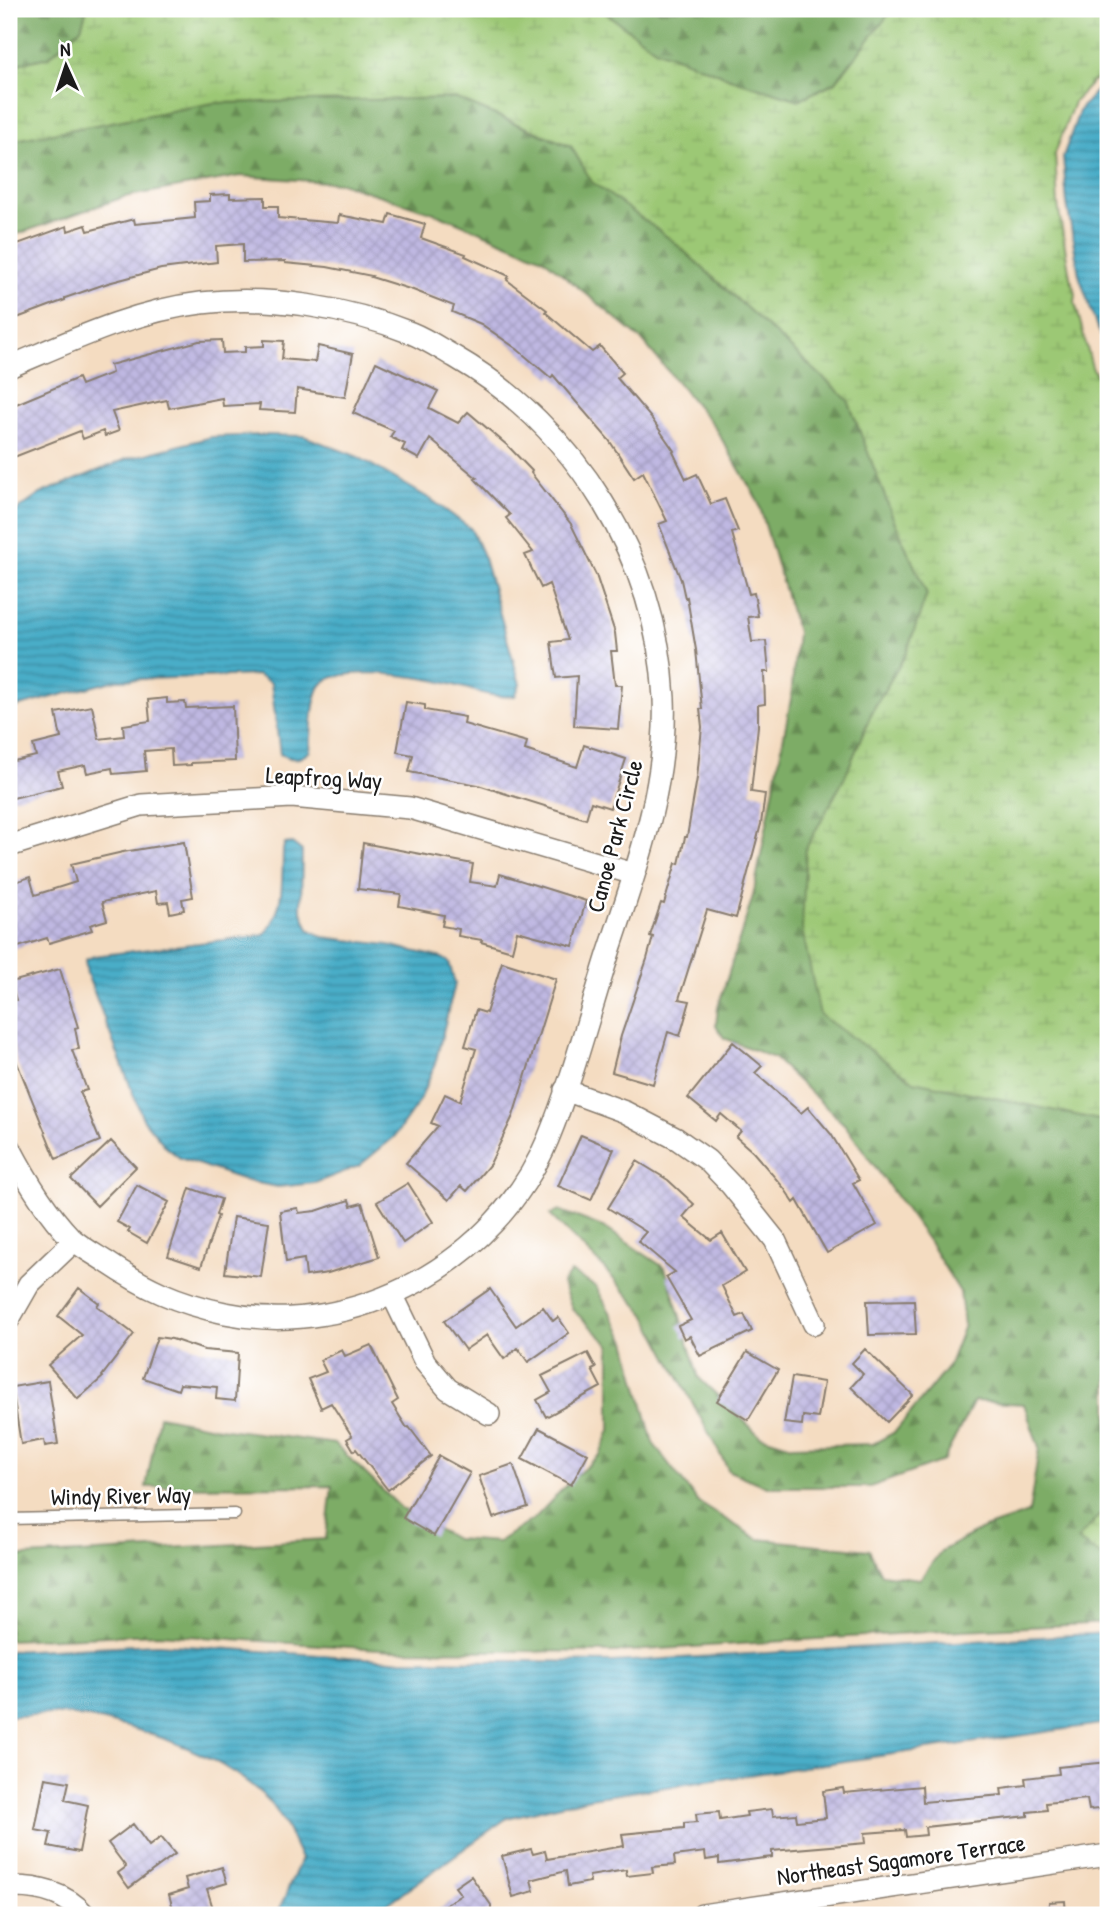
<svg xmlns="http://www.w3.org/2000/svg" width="1117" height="1924" viewBox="0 0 1117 1924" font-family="'Patrick Hand',sans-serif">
<defs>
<pattern id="forest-firs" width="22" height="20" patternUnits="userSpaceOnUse" patternTransform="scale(1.75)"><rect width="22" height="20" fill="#7dac66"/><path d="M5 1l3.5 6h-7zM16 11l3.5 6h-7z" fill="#668b53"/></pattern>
<pattern id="wetland-marsh" width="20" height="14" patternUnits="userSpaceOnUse" patternTransform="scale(1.75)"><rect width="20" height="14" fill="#9cc875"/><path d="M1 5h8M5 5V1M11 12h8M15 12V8" fill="none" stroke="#86ab65"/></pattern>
<pattern id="water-rules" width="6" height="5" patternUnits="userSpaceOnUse" patternTransform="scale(1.75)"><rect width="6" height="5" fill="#49adc8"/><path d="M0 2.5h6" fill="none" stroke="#3c8ca2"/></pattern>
<pattern id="building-cross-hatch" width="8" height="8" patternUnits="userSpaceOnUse" patternTransform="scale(1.75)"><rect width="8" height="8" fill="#bfb8e2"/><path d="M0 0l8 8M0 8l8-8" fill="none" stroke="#a49ec1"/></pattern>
</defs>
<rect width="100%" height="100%" fill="#fff"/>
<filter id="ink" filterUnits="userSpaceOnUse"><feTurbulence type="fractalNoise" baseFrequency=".0143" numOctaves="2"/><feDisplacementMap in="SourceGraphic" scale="14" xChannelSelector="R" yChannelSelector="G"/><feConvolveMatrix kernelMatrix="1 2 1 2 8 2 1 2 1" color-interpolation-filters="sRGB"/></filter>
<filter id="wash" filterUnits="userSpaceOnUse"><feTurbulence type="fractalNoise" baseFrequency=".00686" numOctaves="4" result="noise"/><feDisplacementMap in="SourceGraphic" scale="28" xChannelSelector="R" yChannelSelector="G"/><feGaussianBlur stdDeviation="1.57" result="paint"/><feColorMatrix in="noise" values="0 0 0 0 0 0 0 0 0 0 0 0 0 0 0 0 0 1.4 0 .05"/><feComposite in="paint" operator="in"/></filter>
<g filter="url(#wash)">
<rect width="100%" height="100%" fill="#f4dcc1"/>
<path fill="url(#forest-firs)" stroke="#4c6441" stroke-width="2" d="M9,9H87L81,28L49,57L9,66Z
M600,9H890L891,13L835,82L799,100L740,82L655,49Z
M455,98L571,147L593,182L673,241L848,400L894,520L927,594L906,654L873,710L844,779L1108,1129V1506L1078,1540L1108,1560V1623L943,1631L613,1652L393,1650L158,1634L9,1640V1557L326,1539L332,1486L146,1487L159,1416L213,1427L335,1444L401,1508L455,1539L498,1542L535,1518L572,1479L600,1455L610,1430V1345L573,1310L562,1284L571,1272L596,1287L626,1341L653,1443L698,1502L758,1539L869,1550L881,1574L920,1579L941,1551L982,1529L1029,1513L1039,1448L1024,1404L974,1401L943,1461L870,1487H767L729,1471L645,1314L602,1266L550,1215L559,1210L605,1228L665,1268L699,1378L760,1436L792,1446L873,1444L895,1432L948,1367L964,1325L960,1292L929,1242L845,1125L774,1058L724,1038L716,1025L718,1007L753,896L791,699L797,632L758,501L714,426L642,340L543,258L440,215L341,183L240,176L124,197L9,237V141L213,103Z"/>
<path fill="url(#wetland-marsh)" stroke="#5c7248" stroke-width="2" d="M87,9H600L655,49L740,82L799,100L836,82L890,13V9H1108V77L1093,81L1074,102L1055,154L1058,205L1070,277L1076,294L1075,302L1092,367L1108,394V1129L1104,1121L914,1081L820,1015L802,929L806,848L844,779L873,710L906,654L927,594L894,520L848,400L673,241L592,182L571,146L455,98L213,103L9,141V66L49,57L81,28Z
M1108,1506V1560L1077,1540Z"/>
<path fill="url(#water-rules)" stroke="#326472" stroke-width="2" d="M1108,87V348L1096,325L1079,275L1067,203L1063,157L1080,109L1099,88Z
M265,435L304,436L358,457L432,500L471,529L484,558L520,684L515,696C489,699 467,687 442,682C419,676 331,663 319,688C311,706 312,732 310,751C299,761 292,760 280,754L271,683L257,675L116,680L9,709V516L42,493L127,459L211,437Z
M292,843L302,851L301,910L309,929L323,937L388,945L442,958L449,962L455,984L435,1064L420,1100L394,1137L359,1166L315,1183L278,1187L247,1181L180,1158L166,1147L143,1119L87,974L85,960L94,956L264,935C285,911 282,879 283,849L285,844Z
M1108,1633V1723L590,1798L507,1818L372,1915H277L301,1859C291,1838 281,1811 263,1795C214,1750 137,1726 73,1715C53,1712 29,1716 9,1716V1651L158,1644L393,1660L613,1662Z"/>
<g id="blocks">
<path fill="url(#building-cross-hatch)" d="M230,194V198L265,197V206H278V218L338,223L339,215L387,224L390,214L425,224L421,238L466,254L465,256L509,276L507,280L547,310L545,312L592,352L600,346L623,373L617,378L652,419L674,451L673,452L686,479L697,474L711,504L725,499L738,531L732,533L749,594L754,593L758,616L748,617L752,642L766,641L769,672H764L765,704L758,705V726L751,792L765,794L761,824L736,918L707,910L679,999L690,1001L680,1036L668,1032L653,1084L612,1072L621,1036L647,959L653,937L650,936L661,903L664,904L676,863L679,864L685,837H687L697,778L702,727L700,709H702L696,650L687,597L685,598L681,580L659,524L667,521L643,472L634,478L609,440L553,375L551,378L517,349L481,324L452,312L454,306L413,290L371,277L372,276L327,267L285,263V261L243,262V244L216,246L217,262L161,269L108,283L65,298V300L9,321V276L17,273L9,247L67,226L68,231L86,225L88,231L134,219L135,224L195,218L194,202L210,201V195Z
M222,340L223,353L245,352V347L264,346V340L284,341L282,359L315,362L318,346L353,354L345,397L297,389L295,412L259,410L260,404L223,406L222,398L169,408L167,400L112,412L119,431L105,436L103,431L83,439L80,431L9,459V407L78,378L81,385L112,373L110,365L199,341Z
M376,362L438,391L429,408L458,423L468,412L508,446L532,471L531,473L571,524L596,575L615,633L617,651H611L615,685H622L618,729L574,726L577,676L556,678L551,642L568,640L549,584L541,588L525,555L533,552L506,518L510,515L475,479L477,478L430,439L419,459L402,450L405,444L390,437L394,431L353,413Z
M167,698V703L185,702L186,708L233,706L235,761L191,763V765L172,766L171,749L144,751L146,771L113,774L112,768L87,773L85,765L58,771L62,786L9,799V762L36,756L33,745L61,738L56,713L92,706L99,739L124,736L123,725L150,721L148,700Z
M406,702L425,705V710L465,717L464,724L527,742L525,750L577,767L584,745L626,759L610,808L591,802L586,819L478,785L409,772L413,755L397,752Z
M184,842L193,897L182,899L184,910L170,913L168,902L158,903L156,891L102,902L107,920L90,925L92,930L49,943L47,938L9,950V884L30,877L35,895L76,882L71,864L123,852Z
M363,843L473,864L470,882L497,886L500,874L586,901L573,946L517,931L512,951L481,942L482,940L458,936L459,929L442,926L444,915L399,906L401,894L358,889Z
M502,962L556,979L513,1116L490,1164L467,1191L461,1186L449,1200L406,1163L438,1126L431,1123L445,1094L460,1101L476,1049L465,1046L476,1010L486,1013Z
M60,969L78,1027L75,1028L79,1049L72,1050L87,1090L80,1092L100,1141L56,1159L16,1060L9,1027V1002L16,1000L11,982Z
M733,1042L762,1066L755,1073L801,1113L808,1107L831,1134L859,1180L853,1183L877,1225L827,1253L797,1200L794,1203L784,1188L753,1152L736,1137L741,1131L721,1114L716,1121L688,1098Z
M581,1135L614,1149L591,1200L558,1186Z
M111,1141L136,1167L97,1206L71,1179Z
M637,1161L668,1180L694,1204L683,1217L711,1240L722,1233L745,1272L722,1286L737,1317L744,1314L752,1331L700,1356L690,1336L684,1339L678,1326L691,1320L666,1277L675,1272L638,1241L646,1232L608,1208Z
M408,1183L433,1222L403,1243L377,1202Z
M137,1185L169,1202L147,1243L128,1232L130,1229L117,1222Z
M190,1188L221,1199L216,1215L218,1216L201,1267L168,1256Z
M349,1200L351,1206L362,1203L379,1257L328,1273L306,1276L304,1259L286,1262L280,1211L298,1208L299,1213L316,1211Z
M233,1217L269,1222L261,1277L225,1273Z
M79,1288L99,1303L97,1306L134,1334L102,1376L103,1377L78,1399L48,1365L82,1335L58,1316Z
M490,1289L516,1326L543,1307L553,1321L558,1317L569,1333L528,1362L518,1348L504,1359L487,1335L465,1350L444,1321Z
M914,1300L916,1334L869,1335L867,1301Z
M157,1337L172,1339L204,1350L238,1353L235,1401L216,1399L217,1387L180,1384L178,1390L143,1378Z
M371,1345L398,1400L392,1404L407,1428L409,1427L431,1456L388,1490L356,1449L354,1451L347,1439L352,1436L331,1403L321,1408L308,1379L326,1372L320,1360L342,1350L345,1356Z
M865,1349L913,1395L887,1422L851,1387L863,1374L852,1363Z
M747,1352L778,1370L748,1420L717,1401Z
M588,1353L596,1368L592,1370L601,1387L546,1417L537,1400L551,1392L542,1376Z
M792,1377L824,1382L818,1418L803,1416L802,1425L784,1423Z
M48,1381L58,1444L45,1446L44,1440L21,1444L12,1387Z
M539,1428L588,1454L571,1485L522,1459Z
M439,1456L470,1473L434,1536L403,1518Z
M513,1464L528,1507L493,1518L479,1476Z
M1108,1762V1808L1089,1810L1087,1799L1046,1803L1047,1810L1028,1812V1816L925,1827L926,1835L906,1837L905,1830L865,1833L866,1843L772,1851V1857L719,1864V1858L706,1860L705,1852L674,1856L675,1865L652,1867L653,1873L627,1876L626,1870L589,1876L590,1882L568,1886L566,1871L531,1880L534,1891L513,1897L502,1856L531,1849L533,1854L545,1851L547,1859L624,1846L622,1834L684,1828V1823L697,1822L696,1814L719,1812L720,1820L747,1816L746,1812L772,1809L773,1816L796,1814L797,1821L826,1818L823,1791L843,1788L844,1793L922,1786L923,1802L1002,1795L1001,1788L1026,1785L1025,1778L1059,1774L1058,1767Z
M45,1778L69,1782L65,1800L88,1805L79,1852L48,1846L51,1833L35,1830Z
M133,1824L149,1846L161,1837L175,1854L129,1888L118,1873L126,1867L108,1843Z
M222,1867L227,1883L207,1889L215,1915H175L169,1895L188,1889L185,1878Z
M471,1876L491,1905V1910L483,1915H430L461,1895L455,1887Z
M1065,1901L1066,1915H1049V1902Z"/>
</g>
</g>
<g filter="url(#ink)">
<use href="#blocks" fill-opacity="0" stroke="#887c6e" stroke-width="2"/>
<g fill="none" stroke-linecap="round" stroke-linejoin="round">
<defs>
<path id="service" d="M9,1519L235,1514"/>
<path id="minor" d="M9,367C71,341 133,311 201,303C270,295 346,307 411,333C426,339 441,349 455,357C576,427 657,559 664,698C668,787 635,872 608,955C589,1015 572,1081 548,1139C497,1262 355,1340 225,1313C177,1303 145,1288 105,1261C94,1254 81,1247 71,1238C45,1211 26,1179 9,1146
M9,846L141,805L292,797L410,808L634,874
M565,1090L625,1112L677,1139L707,1160L731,1185L775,1240L814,1324
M393,1296L425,1362L448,1389L489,1414
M9,1319L29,1284L74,1241
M9,1887C37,1886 66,1893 85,1915
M702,1915L1108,1855"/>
</defs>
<use href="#service" stroke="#887c6e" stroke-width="13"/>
<use href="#minor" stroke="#887c6e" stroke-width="24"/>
<use href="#service" stroke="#fff" stroke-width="10"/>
<use href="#minor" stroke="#fff" stroke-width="21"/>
</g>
</g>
<g text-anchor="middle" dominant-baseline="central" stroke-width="5" stroke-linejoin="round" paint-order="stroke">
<g font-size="24" fill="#1c1c1c" stroke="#fff">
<text transform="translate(324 777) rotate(3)">Leapfrog Way</text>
<text transform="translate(614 836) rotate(-75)">Canoe Park Circle</text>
<text transform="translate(121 1495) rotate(-1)">Windy River Way</text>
<text transform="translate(901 1859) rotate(-8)">Northeast Sagamore Terrace</text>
</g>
</g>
<rect width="1117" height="1924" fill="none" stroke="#fff" stroke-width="35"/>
<g transform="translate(66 66) rotate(357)" stroke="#ffffff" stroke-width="5" paint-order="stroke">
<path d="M0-5L12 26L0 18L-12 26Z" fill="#1c1c1c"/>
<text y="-10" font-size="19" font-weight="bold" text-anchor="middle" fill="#1c1c1c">N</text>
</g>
</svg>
